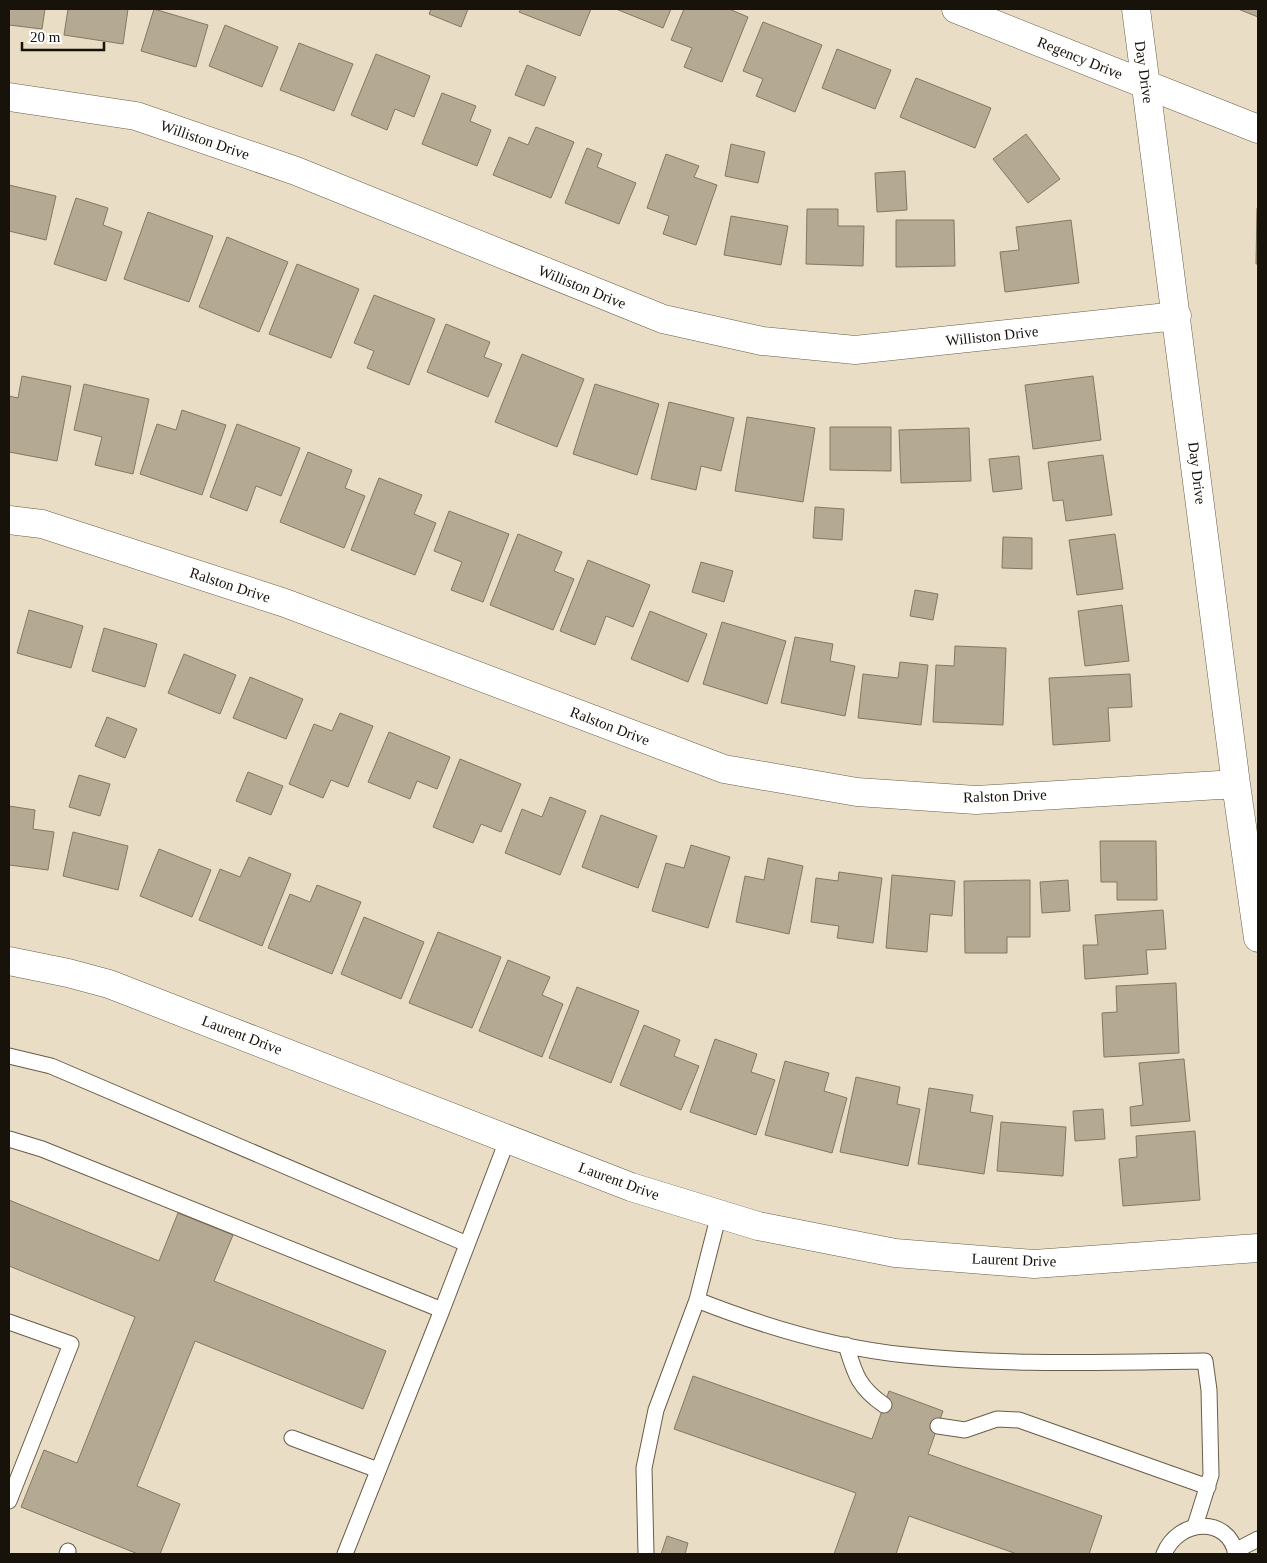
<svg xmlns="http://www.w3.org/2000/svg" width="1267" height="1563" viewBox="0 0 1267 1563" font-family="'Times New Roman',serif">
<rect width="100%" height="100%" fill="#e9ddc5"/>
<path fill="#b4a992" stroke="#837862" d="M9,9H45L42,29L9,25Z
M68,9H128L123,44L64,35Z
M154,9L208,25L196,67L141,51Z
M431,9H468L461,27L429,14Z
M521,9H591L580,36L519,12Z
M616,9H671L663,28Z
M684,9H729L748,17L722,82L684,67L692,48L671,40Z
M1238,9H1258V17Z
M763,22L822,45L795,112L756,96L763,79L743,71Z
M225,25L278,47L262,87L209,66Z
M299,43L353,64L334,111L280,90Z
M837,49L891,70L875,109L822,88Z
M376,54L430,76L414,117L395,109L387,130L351,115Z
M527,65L556,77L544,106L515,95Z
M916,78L991,108L975,148L900,117Z
M442,93L476,106L470,121L491,130L477,166L422,144Z
M536,127L574,142L551,198L493,175L509,137L528,145Z
M1026,134L1060,179L1028,203L993,159Z
M731,144L765,152L758,183L725,176Z
M587,148L602,154L597,167L636,183L619,224L565,203Z
M666,154L699,166L694,177L717,185L696,245L663,234L669,216L647,208Z
M905,171L907,210L877,212L875,173Z
M9,185L56,196L46,240L9,231Z
M76,198L108,208L103,225L122,232L106,281L54,264Z
M1257,208H1258V264H1256Z
M807,209H838V226H864L863,266L806,264Z
M148,212L213,236L189,302L124,279Z
M731,216L788,226L781,265L724,255Z
M896,220H954L955,266L896,267Z
M1071,220L1079,283L1005,292L1000,252L1019,250L1016,227Z
M227,237L288,262L259,332L199,307Z
M297,264L359,289L331,358L269,334Z
M374,295L435,319L409,385L367,368L374,351L354,343Z
M446,324L490,342L484,357L502,364L488,397L427,372Z
M522,354L584,379L557,447L495,422Z
M22,376L71,386L57,461L9,452V396L18,398Z
M1093,376L1101,440L1033,449L1025,385Z
M84,384L149,399L133,474L95,465L102,437L74,430Z
M595,384L659,404L637,475L573,454Z
M669,402L734,418L721,471L701,466L696,490L651,479Z
M182,410L226,425L202,495L140,474L157,424L176,430Z
M747,417L815,428L803,502L735,491Z
M237,424L300,448L281,496L256,486L247,511L210,497Z
M830,427H891V471L830,470Z
M969,428L971,481L901,483L899,430Z
M308,452L352,470L345,488L365,496L344,548L280,522Z
M1103,455L1112,515L1066,521L1063,500L1053,501L1048,462Z
M1019,456L1022,489L993,492L989,459Z
M379,478L422,495L414,514L436,523L415,575L351,550Z
M815,507L844,509L842,540L813,538Z
M449,511L509,534L483,602L451,590L462,562L434,551Z
M518,534L562,552L554,571L574,579L553,630L490,605Z
M1115,534L1123,589L1077,595L1069,540Z
M1003,537L1032,538V569L1002,568Z
M588,560L650,585L633,627L606,616L595,645L560,631Z
M701,562L733,571L724,602L692,592Z
M915,590L938,594L933,620L910,616Z
M1122,605L1129,661L1085,666L1078,611Z
M29,610L83,626L71,668L17,653Z
M650,611L707,634L688,682L631,659Z
M722,622L786,641L767,704L703,684Z
M104,628L157,644L145,687L92,671Z
M795,637L833,644L830,661L855,666L845,716L781,703Z
M955,646L1006,648L1003,725L933,722L936,665L954,666Z
M184,654L236,675L220,714L168,693Z
M900,662L928,665L921,725L858,718L863,674L898,678Z
M1130,674L1132,707L1108,708L1110,741L1053,745L1049,678Z
M250,677L303,699L286,739L233,718Z
M340,713L373,726L348,787L331,780L323,798L289,784L314,724L332,731Z
M107,717L137,729L125,758L95,746Z
M389,732L450,757L437,789L417,781L410,799L368,782Z
M460,759L521,784L501,832L481,824L473,843L433,827Z
M248,772L283,786L271,815L236,801Z
M79,775L110,784L100,816L69,807Z
M550,797L586,811L560,875L505,853L522,809L542,817Z
M9,806L35,810L33,829L54,832L48,870L9,865Z
M601,815L657,836L638,888L582,867Z
M73,832L128,846L118,890L63,876Z
M1100,841H1156L1157,900H1117V882H1101Z
M691,845L730,857L708,928L652,911L666,863L684,868Z
M159,849L211,870L192,917L140,896Z
M249,857L291,874L262,946L199,920L220,869L240,877Z
M768,858L803,866L789,934L736,922L745,876L764,880Z
M839,872L882,878L873,943L837,938L839,926L811,922L816,878L838,881Z
M892,875L955,881L952,916L930,914L927,952L886,948Z
M1030,880V937H1007V953H965L964,881Z
M1068,880L1070,911L1042,913L1040,882Z
M317,885L361,902L332,974L268,948L290,894L310,902Z
M1163,910L1166,949L1146,950L1148,974L1085,979L1083,945H1098L1095,915Z
M364,917L424,942L401,999L341,974Z
M438,932L501,957L472,1028L409,1003Z
M508,960L550,977L542,995L563,1004L542,1057L479,1031Z
M1176,983L1179,1053L1104,1057L1102,1013L1117,1012L1116,986Z
M577,987L639,1011L611,1083L549,1058Z
M644,1025L680,1040L674,1056L699,1066L681,1110L620,1085Z
M715,1039L757,1054L751,1072L775,1080L756,1135L690,1112Z
M1184,1059L1190,1121L1131,1126L1130,1107L1143,1105L1139,1063Z
M785,1061L829,1073L824,1091L847,1098L832,1153L765,1135Z
M856,1077L900,1087L897,1104L920,1109L908,1166L840,1152Z
M929,1088L973,1095L970,1112L993,1116L984,1174L918,1164Z
M1103,1109L1105,1139L1075,1141L1073,1111Z
M1001,1122L1066,1127L1063,1176L997,1171Z
M1195,1131L1200,1200L1123,1206L1119,1159L1137,1157L1136,1136Z
M9,1200L159,1261L178,1213L233,1235L214,1281L386,1351L363,1409L195,1341L137,1486L180,1504L160,1554H138L21,1507L44,1450L77,1463L135,1317L9,1266Z
M693,1376L872,1439L889,1391L943,1411L928,1454L1102,1516L1089,1554H1017L909,1516L896,1554H834L856,1493L674,1429Z
M667,1536L688,1543L685,1554H661Z"/>
<g fill="none" stroke-linecap="round" stroke-linejoin="round">
<defs>
<path id="service" d="M9,1056L51,1066L467,1244
M9,1139L42,1149L442,1310L508,1138
M719,1214L697,1300C763,1326 835,1348 906,1355C1004,1366 1106,1362 1205,1361L1209,1390L1211,1475L1195,1526
M9,1322L71,1344L9,1501
M846,1345C855,1374 858,1387 884,1405
M938,1426L965,1430L997,1419L1019,1420L1208,1487
M292,1438L378,1470
M1235,1551L1258,1539
M67,1554L68,1551
M345,1554L442,1310
M646,1554L644,1468L656,1410L697,1300
M1164,1554C1178,1519 1228,1515 1236,1554"/>
<path id="minor" d="M956,9L1258,129
M1136,9L1236,784L1258,938
M9,97L136,116L296,171L663,319L762,341L855,350L1177,316
M9,520L42,524L285,603L724,769L857,792L976,800L1236,784
M9,961L68,973L109,984L631,1187L758,1226L895,1253L1034,1264L1258,1248"/>
</defs>
<use href="#service" stroke="#685d48" stroke-width="17"/>
<use href="#minor" stroke="#685d48" stroke-width="29"/>
<use href="#service" stroke="#fff" stroke-width="15"/>
<use href="#minor" stroke="#fff" stroke-width="28"/>
</g>
<g text-anchor="middle" dominant-baseline="central" stroke-width="4.5" stroke-linejoin="round" paint-order="stroke">
<g font-size="15" fill="#17120a" stroke="#fff">
<text transform="translate(1080 58) rotate(22)">Regency Drive</text>
<text transform="translate(1144 72) rotate(82)">Day Drive</text>
<text transform="translate(205 140) rotate(19)">Williston Drive</text>
<text transform="translate(582 287) rotate(22)">Williston Drive</text>
<text transform="translate(992 336) rotate(-6)">Williston Drive</text>
<text transform="translate(1197 473) rotate(83)">Day Drive</text>
<text transform="translate(230 585) rotate(18)">Ralston Drive</text>
<text transform="translate(610 726) rotate(21)">Ralston Drive</text>
<text transform="translate(1005 796) rotate(-2)">Ralston Drive</text>
<text transform="translate(242 1035) rotate(21)">Laurent Drive</text>
<text transform="translate(619 1181) rotate(20)">Laurent Drive</text>
<text transform="translate(1014 1260) rotate(2)">Laurent Drive</text>
</g>
</g>
<rect width="1267" height="1563" fill="none" stroke="#17120a" stroke-width="20"/>
<path d="M22 42v8h82v-8" fill="none" stroke="#17120a" stroke-width="2.5"/>
<text x="30" y="42" font-size="15" fill="#17120a" stroke="#ffffff" stroke-width="4" paint-order="stroke">20 m</text>
</svg>
